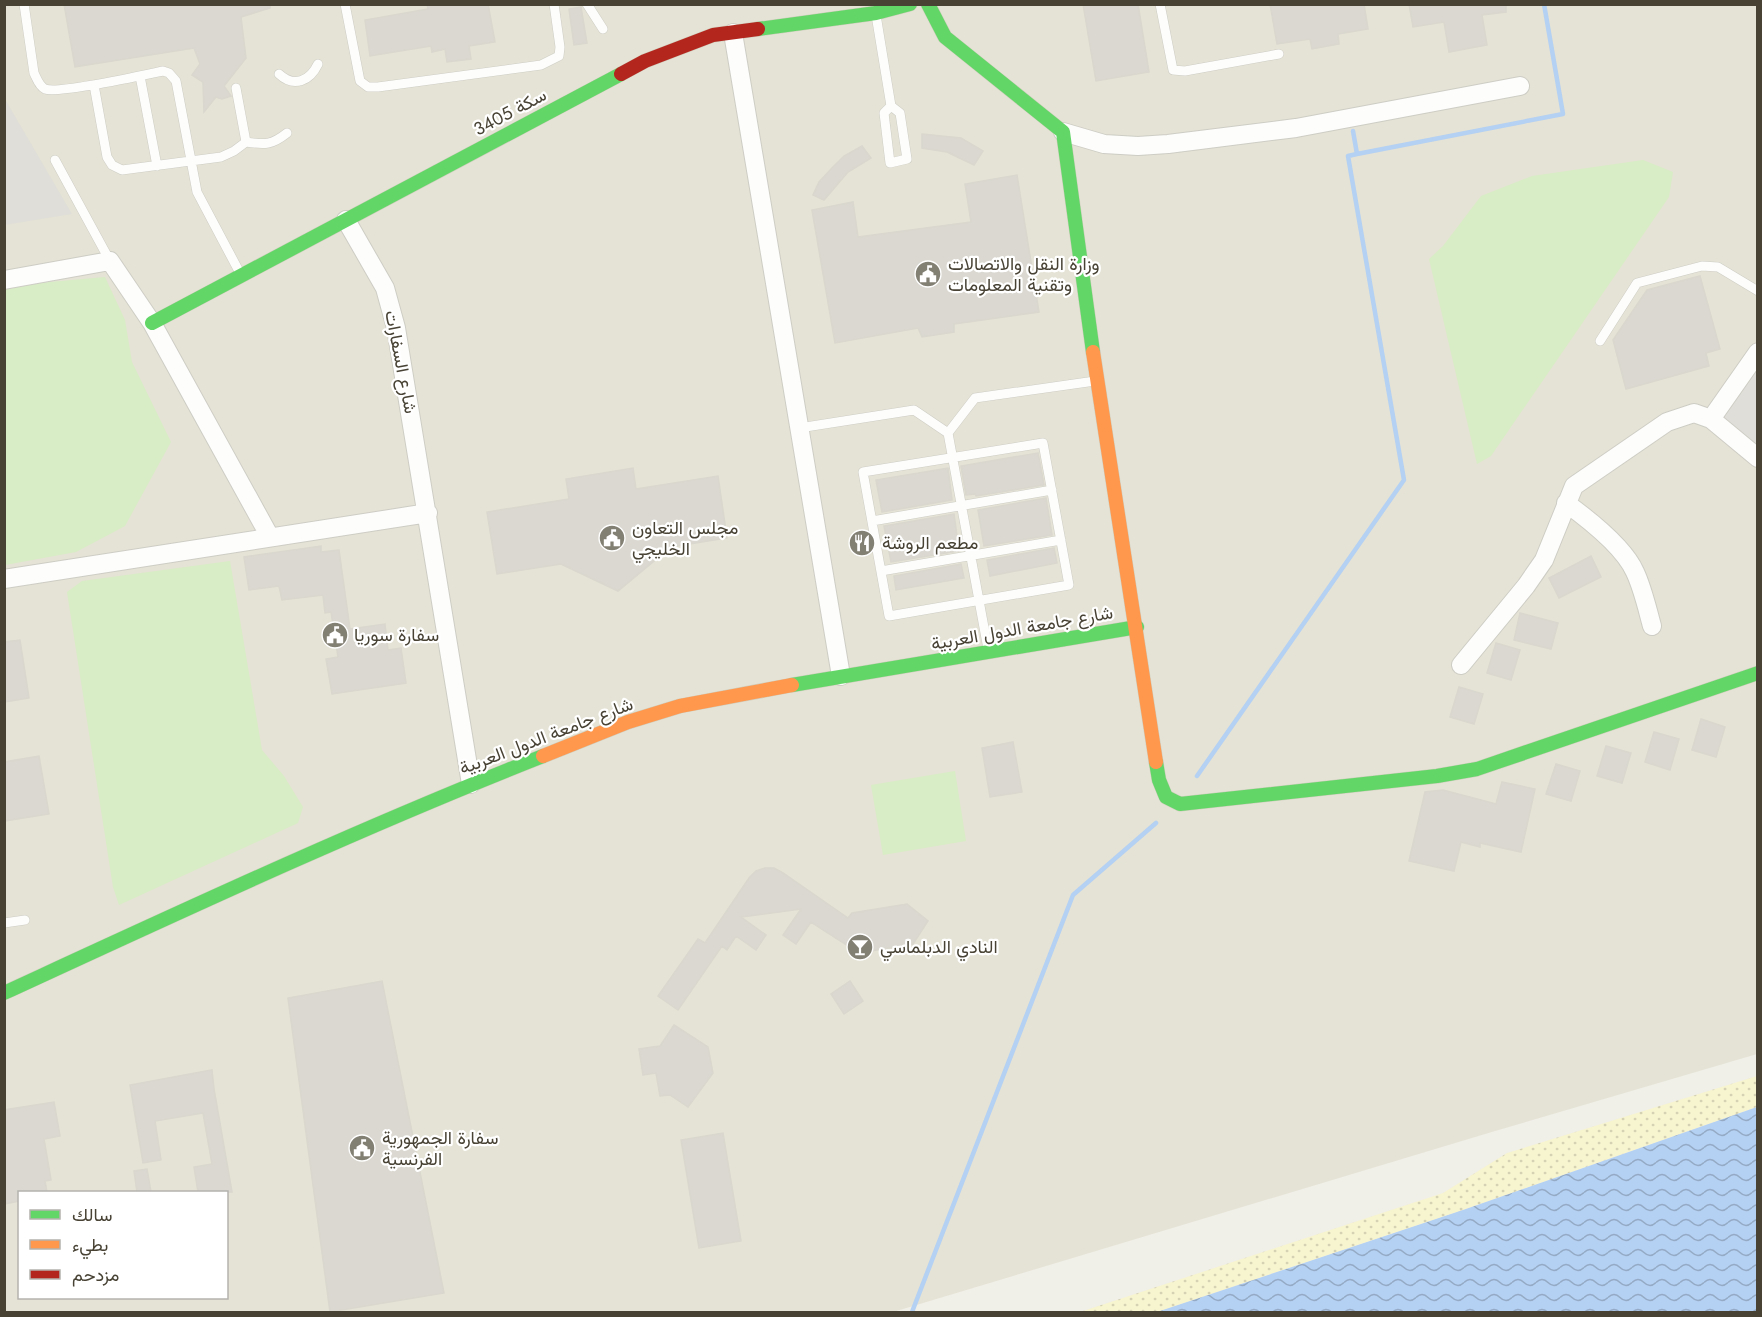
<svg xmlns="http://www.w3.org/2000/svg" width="1762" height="1317" viewBox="0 0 1762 1317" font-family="Jost,Vazirmatn,sans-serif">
<defs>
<pattern id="sand-dots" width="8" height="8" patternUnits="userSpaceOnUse" patternTransform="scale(1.5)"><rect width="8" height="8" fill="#f7f4d0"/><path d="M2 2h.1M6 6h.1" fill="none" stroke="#d5d2b3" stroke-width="1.8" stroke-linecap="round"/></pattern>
<pattern id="water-waves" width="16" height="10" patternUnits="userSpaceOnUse" patternTransform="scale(1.5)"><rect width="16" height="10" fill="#b4d0f2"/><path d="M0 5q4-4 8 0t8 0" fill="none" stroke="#94aac5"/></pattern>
</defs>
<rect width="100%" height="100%" fill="#f0efe8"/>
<path fill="#e5e3d5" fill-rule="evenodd" d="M5,5H1757V1054L1495,1131L893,1312H5ZM20,1192H226V1298H20Z"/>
<path fill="#d8edc5" d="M1643,160L1673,172L1669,197L1491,456L1477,464L1429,259L1443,246L1481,196L1532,176Z
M105,277L125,320L132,362L171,442L125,526L76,552L5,565V289L17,285Z
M230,561L262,750L284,776L303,807L298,823L119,905L113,887L67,592L82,581Z
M955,771L966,841L883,855L871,785Z"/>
<path fill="url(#sand-dots)" d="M1757,1076V1107L1463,1210L1157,1312H1080L1443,1193L1507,1153Z"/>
<path fill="#dfded8" d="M4,99H5L72,214L5,225Z
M1757,355V457L1708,419Z"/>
<path fill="url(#water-waves)" d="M1757,1107V1312H1157L1463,1210Z"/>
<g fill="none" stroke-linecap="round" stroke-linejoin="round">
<path stroke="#b4d0f2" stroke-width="4.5" d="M1357,154L1563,114L1544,4
M1197,776L1404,480L1348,156L1357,154L1353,131
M912,1312L1073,895L1156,823"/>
</g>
<path fill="#dad8d0" stroke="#d9d7ce" stroke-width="1.5" d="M64,4H270V8L241,17L246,58L224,86L231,96L222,99L216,97L204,112L203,82L192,75L200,64L194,48L75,67Z
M427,4H488L495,42L469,46L471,59L447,62L445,49L432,52L431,46L370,56L365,20L428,9Z
M1083,4H1138L1149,72L1096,81Z
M1270,4H1364L1368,29L1338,34L1339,44L1312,49L1310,39L1277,44Z
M1409,4H1506V12L1482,15L1487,45L1449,52L1444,22L1413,27Z
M581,7L587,43L574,45L569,9Z
M922,134L961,138L983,151L974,165L947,152L922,148Z
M862,146L871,158L848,172L824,200L813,195L819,182L832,168L844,156Z
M1017,175L1039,312L954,324V332L922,337L918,328L835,343L812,210L853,202L858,237L971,222L965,184Z
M1700,276L1720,349L1706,353L1709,366L1626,389L1613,340L1647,290Z
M1038,453L1044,485L976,496L975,494L966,495L961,466Z
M633,468L636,489L718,476L727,538L671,547L618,591L561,564L497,574L487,512L569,499L566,479Z
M948,468L952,500L882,512L876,480Z
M1046,498L1052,535L984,546L978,510Z
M954,514L959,551L891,562L884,526Z
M321,546V552L339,550L350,629L385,624L388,650L401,648L406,683L332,694L326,659L338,657L331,612L325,613L323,595L282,600L279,586L249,590L244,557Z
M1054,548L1057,563L990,576L987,560Z
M1591,556L1601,577L1559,598L1549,578Z
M961,564L964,578L896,590L894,576Z
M1520,613L1558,623L1551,649L1514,640Z
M20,640L29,698L4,702V642Z
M1496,643L1520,650L1511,680L1487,673Z
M1459,687L1483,694L1474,724L1450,717Z
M1701,719L1725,727L1716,757L1692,750Z
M1654,732L1679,739L1670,770L1645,762Z
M1013,742L1022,792L990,797L982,748Z
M1606,746L1631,753L1622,783L1597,776Z
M39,756L49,814L4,821V762Z
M1556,764L1580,771L1571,801L1546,794Z
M1502,782L1535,789L1521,852L1480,843V847L1461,842L1454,871L1409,861L1425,792L1443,790L1496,804Z
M765,868H774L783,873L848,918L852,913L907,904L928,921L913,944L859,953L811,922L796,944L783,935L801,909L741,917L766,935L756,950L736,936L727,950L722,946L678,1010L658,996L698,939L705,943L749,878L756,871Z
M382,981L444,1293L330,1312L288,998Z
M850,981L863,1001L844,1014L831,994Z
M674,1025L708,1047L713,1073L688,1107L670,1095L660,1096L656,1073L643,1075L639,1049L660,1046Z
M212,1070L214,1089L232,1192H198L194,1167L212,1164L203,1113L155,1121L161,1160L143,1163L130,1085Z
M54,1102L60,1136L44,1139L51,1180L45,1181L47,1192H20V1201L4,1204V1110Z
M723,1133L741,1241L699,1248L681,1140Z
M147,1169L151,1192H137L134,1171Z"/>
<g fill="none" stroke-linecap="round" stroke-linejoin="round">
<defs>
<path id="lane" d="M24,4L34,73C37,79 39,86 45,89C59,94 144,75 163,71L169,73L176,81L197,192L241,275
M345,4L360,81L368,87H378L541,65L559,56L560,47L554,4
M587,4L603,29
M1160,4L1173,70L1185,71L1279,54
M876,15L891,106L884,113L890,163L907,159L900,113L891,106
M279,74C294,88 310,81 318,64
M140,76L157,166
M94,85L107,157L112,165L122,170L221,157L234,151L246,142C265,145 272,145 287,133
M236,88L246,142
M55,160L110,261
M1600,341L1637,283L1702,266L1718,267L1758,291
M799,428L914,410L948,433L988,649
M948,433L975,398L1095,381
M1043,443L1069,585L889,616L863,472Z
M872,521L1052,490
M881,571L1061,540
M4,923L25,920"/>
<path id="street" d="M733,33L841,676
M1063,132L1104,144L1138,146L1168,144L1296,128L1520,86
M346,220L385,288L396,328L471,784
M4,280L110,261L152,323L270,537
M1711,419L1758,352
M1566,503C1588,519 1624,547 1635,572C1643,589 1647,608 1652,626
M4,579L428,513
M1461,665L1526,586L1544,560L1574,486L1667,422L1694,413L1711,419L1758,458"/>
<path id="fast" d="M928,4L945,37L1063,132L1093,352
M758,29L876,13L910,4
M152,323L621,74
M792,685L1137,627
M1156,762L1159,780L1166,797L1180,804L1437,776L1477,769L1758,673
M4,993C182,911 360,828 543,756"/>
<path id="slow" d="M1093,352L1156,762
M543,756L628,722L680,706L792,685"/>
<path id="jam" d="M621,74L645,61L713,35L758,29"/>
</defs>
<use href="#lane" stroke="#cecdc5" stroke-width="10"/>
<use href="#street" stroke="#cecdc5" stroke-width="20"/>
<use href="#fast" stroke="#d0cebe" stroke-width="15"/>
<use href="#slow" stroke="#d0cebe" stroke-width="15"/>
<use href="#jam" stroke="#d0cebe" stroke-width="15"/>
<use href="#lane" stroke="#fdfdfc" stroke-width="9"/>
<use href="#street" stroke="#fdfdfc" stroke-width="18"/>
<use href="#fast" stroke="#63d668" stroke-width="14"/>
<use href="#slow" stroke="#ff974d" stroke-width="14"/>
<use href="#jam" stroke="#b3261e" stroke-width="14"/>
</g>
<defs>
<symbol id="civic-disc" viewBox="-11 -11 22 22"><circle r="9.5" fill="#827f73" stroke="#fff"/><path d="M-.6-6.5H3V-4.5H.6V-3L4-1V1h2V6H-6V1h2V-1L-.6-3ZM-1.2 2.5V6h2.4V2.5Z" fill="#fff"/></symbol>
<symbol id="restaurant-disc" viewBox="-11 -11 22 22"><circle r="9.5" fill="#827f73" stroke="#fff"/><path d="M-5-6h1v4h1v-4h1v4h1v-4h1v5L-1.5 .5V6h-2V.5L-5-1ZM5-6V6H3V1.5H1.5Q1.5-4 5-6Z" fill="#fff"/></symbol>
<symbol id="bar-disc" viewBox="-11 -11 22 22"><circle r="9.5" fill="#827f73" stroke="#fff"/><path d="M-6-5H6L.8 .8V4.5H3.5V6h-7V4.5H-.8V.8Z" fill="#fff"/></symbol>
</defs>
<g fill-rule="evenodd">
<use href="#civic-disc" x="913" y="259" width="30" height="30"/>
<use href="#civic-disc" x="597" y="523" width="30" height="30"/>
<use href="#restaurant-disc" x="847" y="528" width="30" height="30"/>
<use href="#civic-disc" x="320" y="620" width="30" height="30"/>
<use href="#bar-disc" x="845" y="932" width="30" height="30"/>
<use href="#civic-disc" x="347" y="1133" width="30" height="30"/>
</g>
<g text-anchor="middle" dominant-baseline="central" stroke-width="4.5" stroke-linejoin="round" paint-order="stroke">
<g font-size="18" fill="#474234" stroke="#fff">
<text transform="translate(510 112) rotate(-28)">سكة 3405</text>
<text transform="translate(401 362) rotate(79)">شارع السفارات</text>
<text transform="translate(1022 628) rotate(-10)">شارع جامعة الدول العربية</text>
<text transform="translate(546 736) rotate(-21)">شارع جامعة الدول العربية</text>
</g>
<g font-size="18" fill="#474234" stroke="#fff" text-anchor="start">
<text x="948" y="264">وزارة النقل والاتصالات<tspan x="948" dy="21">وتقنية المعلومات</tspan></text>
<text x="632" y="528">مجلس التعاون<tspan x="632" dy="21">الخليجي</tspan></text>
<text x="882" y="543">مطعم الروشة</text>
<text x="354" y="635">سفارة سوريا</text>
<text x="880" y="947">النادي الدبلماسي</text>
<text x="382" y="1138">سفارة الجمهورية<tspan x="382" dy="21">الفرنسية</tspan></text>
</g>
</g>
<rect width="1762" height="1317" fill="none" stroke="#474234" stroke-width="12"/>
<rect x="18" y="1191" width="210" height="108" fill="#ffffff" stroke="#b5b3ae" stroke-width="1.5"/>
<rect x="30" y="1210" width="30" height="9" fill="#63d668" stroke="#b5b3ae" stroke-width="1.5"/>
<text x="72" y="1221" font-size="18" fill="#474234">سالك</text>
<rect x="30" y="1240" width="30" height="9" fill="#ff974d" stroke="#b5b3ae" stroke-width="1.5"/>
<text x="72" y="1251" font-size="18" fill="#474234">بطيء</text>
<rect x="30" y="1270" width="30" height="9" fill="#b3261e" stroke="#b5b3ae" stroke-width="1.5"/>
<text x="72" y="1281" font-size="18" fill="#474234">مزدحم</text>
</svg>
